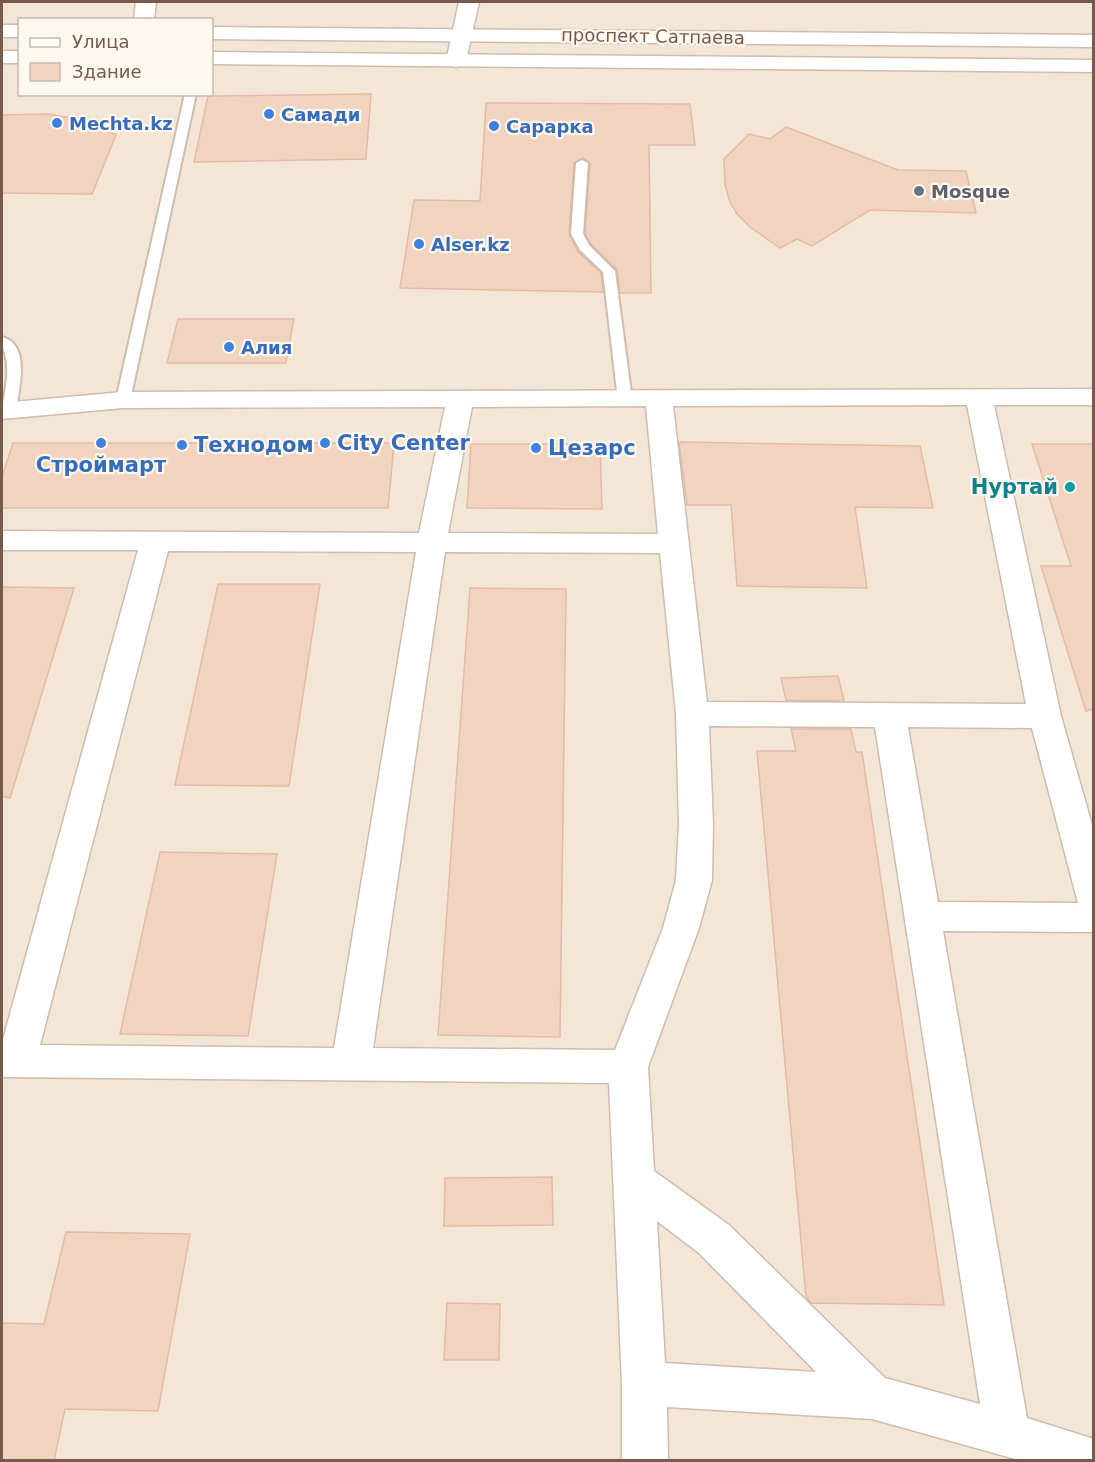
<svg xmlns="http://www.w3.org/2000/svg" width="1095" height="1462" viewBox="0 0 1095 1462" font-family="'DejaVu Sans',sans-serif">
<rect width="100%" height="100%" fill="#fcf4e8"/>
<path fill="#f4e6d6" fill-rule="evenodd" d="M2,2H1093V1460H2ZM20,20H212V94H20Z"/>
<path fill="#f1d4c0" stroke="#e4baa0" stroke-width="1.5" d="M371,94L366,159L194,162L208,96Z
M486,103L690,104L695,145H649L651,293H620L617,269L591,244L585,234L590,163L583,158L574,163L569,234L578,252L601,273L603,292L400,288L414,200L480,201Z
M48,114L83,120L116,135L92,194L2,193V115Z
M786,127L898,170L966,171L976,213L870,210L812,246L797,239L780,248L750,227L737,214L730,202L725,185L724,159L749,134L770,139Z
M178,319H294L286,363H167Z
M679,442L920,446L933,508L855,507L867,588L737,586L731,505H687Z
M13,443H394L388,508H2V477Z
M471,444H600L602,509L467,508Z
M1032,444H1094V709L1086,711L1041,566H1071Z
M218,584H320L289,786L175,785Z
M2,587L74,588L10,798L2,796Z
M470,588L566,589L560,1037L438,1035Z
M838,676L844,701L786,700L781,678Z
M791,729H851L856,752H862L944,1305L811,1303L806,1297L757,751H796Z
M160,852L277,854L248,1036L120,1034Z
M552,1177L553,1225L444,1226L445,1178Z
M66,1232L190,1234L158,1411L65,1409L54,1461H2V1323L44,1324Z
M447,1303L500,1304L499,1360H444Z"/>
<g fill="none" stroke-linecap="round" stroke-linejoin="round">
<defs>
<path id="service" d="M185,94H196L130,400L123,404L116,400Z
M582,160L588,163L583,234L589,245L615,271L632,400L625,404L618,400L603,272L580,250L571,234L576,163Z
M2,337C32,345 18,390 16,411L9,415L2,411C4,396 8,381 7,366C7,355 1,347 2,337Z"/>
<path id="minor" d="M136,2H156L154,20H134Z
M459,2H479L466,61L463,65L456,67L449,65L446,61Z
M1094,389V405H994L1061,716L1094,832V932L943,931L1027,1418L1094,1439V1460H1019L872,1419L667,1407L668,1460H622V1384L609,1083L2,1077V1043L138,550H2V531L419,533L445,407L123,408L2,419V403L123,392ZM967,405L1026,704L707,702L673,406ZM646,406L658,534L448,533L472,407ZM168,551L416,552L334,1048L40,1045ZM445,552L660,553L676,714L679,824L676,880L663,928L615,1050L373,1048ZM709,726L875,727L980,1404L885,1378L729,1225L654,1171L648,1067L699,928L712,880L713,824ZM908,727L1032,728L1078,903L938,902ZM657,1221L699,1253L816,1372L665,1363Z"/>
<path id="tertiary" d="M2,25H20V37H2Z
M212,27L1094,35V47L212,39Z
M2,51H20V63H2Z
M212,52L1094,60V72L212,64Z"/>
</defs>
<use href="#service" stroke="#cebcae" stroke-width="4"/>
<use href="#minor" stroke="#cebcae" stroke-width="3"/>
<use href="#tertiary" stroke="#cebcae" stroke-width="3"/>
<use href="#service" fill="#fff" fill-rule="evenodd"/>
<use href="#minor" fill="#fff" fill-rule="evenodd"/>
<use href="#tertiary" fill="#fff" fill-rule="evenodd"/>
</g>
<g fill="#3f7fe0" stroke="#fff8ee" stroke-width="2">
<circle cx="269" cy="114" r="6"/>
<circle cx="57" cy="123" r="6"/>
<circle cx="494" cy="126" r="6"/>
<circle cx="419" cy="244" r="6"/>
<circle cx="229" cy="347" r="6"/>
<circle cx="101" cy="443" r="6"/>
<circle cx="325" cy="443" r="6"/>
<circle cx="182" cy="445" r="6"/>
<circle cx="536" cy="448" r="6"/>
</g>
<circle fill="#6b7280" stroke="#fff8ee" stroke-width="2" cx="919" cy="191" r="6"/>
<circle fill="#0f9aa8" stroke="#fff8ee" stroke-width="2" cx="1070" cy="487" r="6"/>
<g text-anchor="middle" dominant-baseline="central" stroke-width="4.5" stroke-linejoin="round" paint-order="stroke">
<g font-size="18" fill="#765b4c" stroke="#fff8ee">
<text transform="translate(653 36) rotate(1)">проспект Сатпаева</text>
</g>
<g font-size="18" font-weight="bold" fill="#366cbe" stroke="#fff8ee" text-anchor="start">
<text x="281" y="114">Самади</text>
<text x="69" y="123">Mechta.kz</text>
<text x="506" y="126">Сарарка</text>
<text x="431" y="244">Alser.kz</text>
<text x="241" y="347">Алия</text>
</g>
<g font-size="18" font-weight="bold" fill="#5b616d" stroke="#fff8ee" text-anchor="start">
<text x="931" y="191">Mosque</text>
</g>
<g font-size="21" font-weight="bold" fill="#366cbe" stroke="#fff8ee" text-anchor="start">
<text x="337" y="443">City Center</text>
<text x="194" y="445">Технодом</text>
<text x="548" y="448">Цезарс</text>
<text x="101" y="465" text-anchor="middle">Строймарт</text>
</g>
<g font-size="21" font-weight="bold" fill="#0d838f" stroke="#fff8ee" text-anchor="end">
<text x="1058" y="487">Нуртай</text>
</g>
</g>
<rect width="1095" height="1462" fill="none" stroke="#765b4c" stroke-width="6"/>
<rect x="18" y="18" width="195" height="78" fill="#fff8ee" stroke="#c8b9ad" stroke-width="1.5"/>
<rect x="30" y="38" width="30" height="9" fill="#ffffff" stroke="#c8b9ad" stroke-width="1.5"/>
<text x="72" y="48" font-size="18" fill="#765b4c">Улица</text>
<rect x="30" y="63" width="30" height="18" fill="#f1d4c0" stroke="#c8b9ad" stroke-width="1.5"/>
<text x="72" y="78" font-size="18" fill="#765b4c">Здание</text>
</svg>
